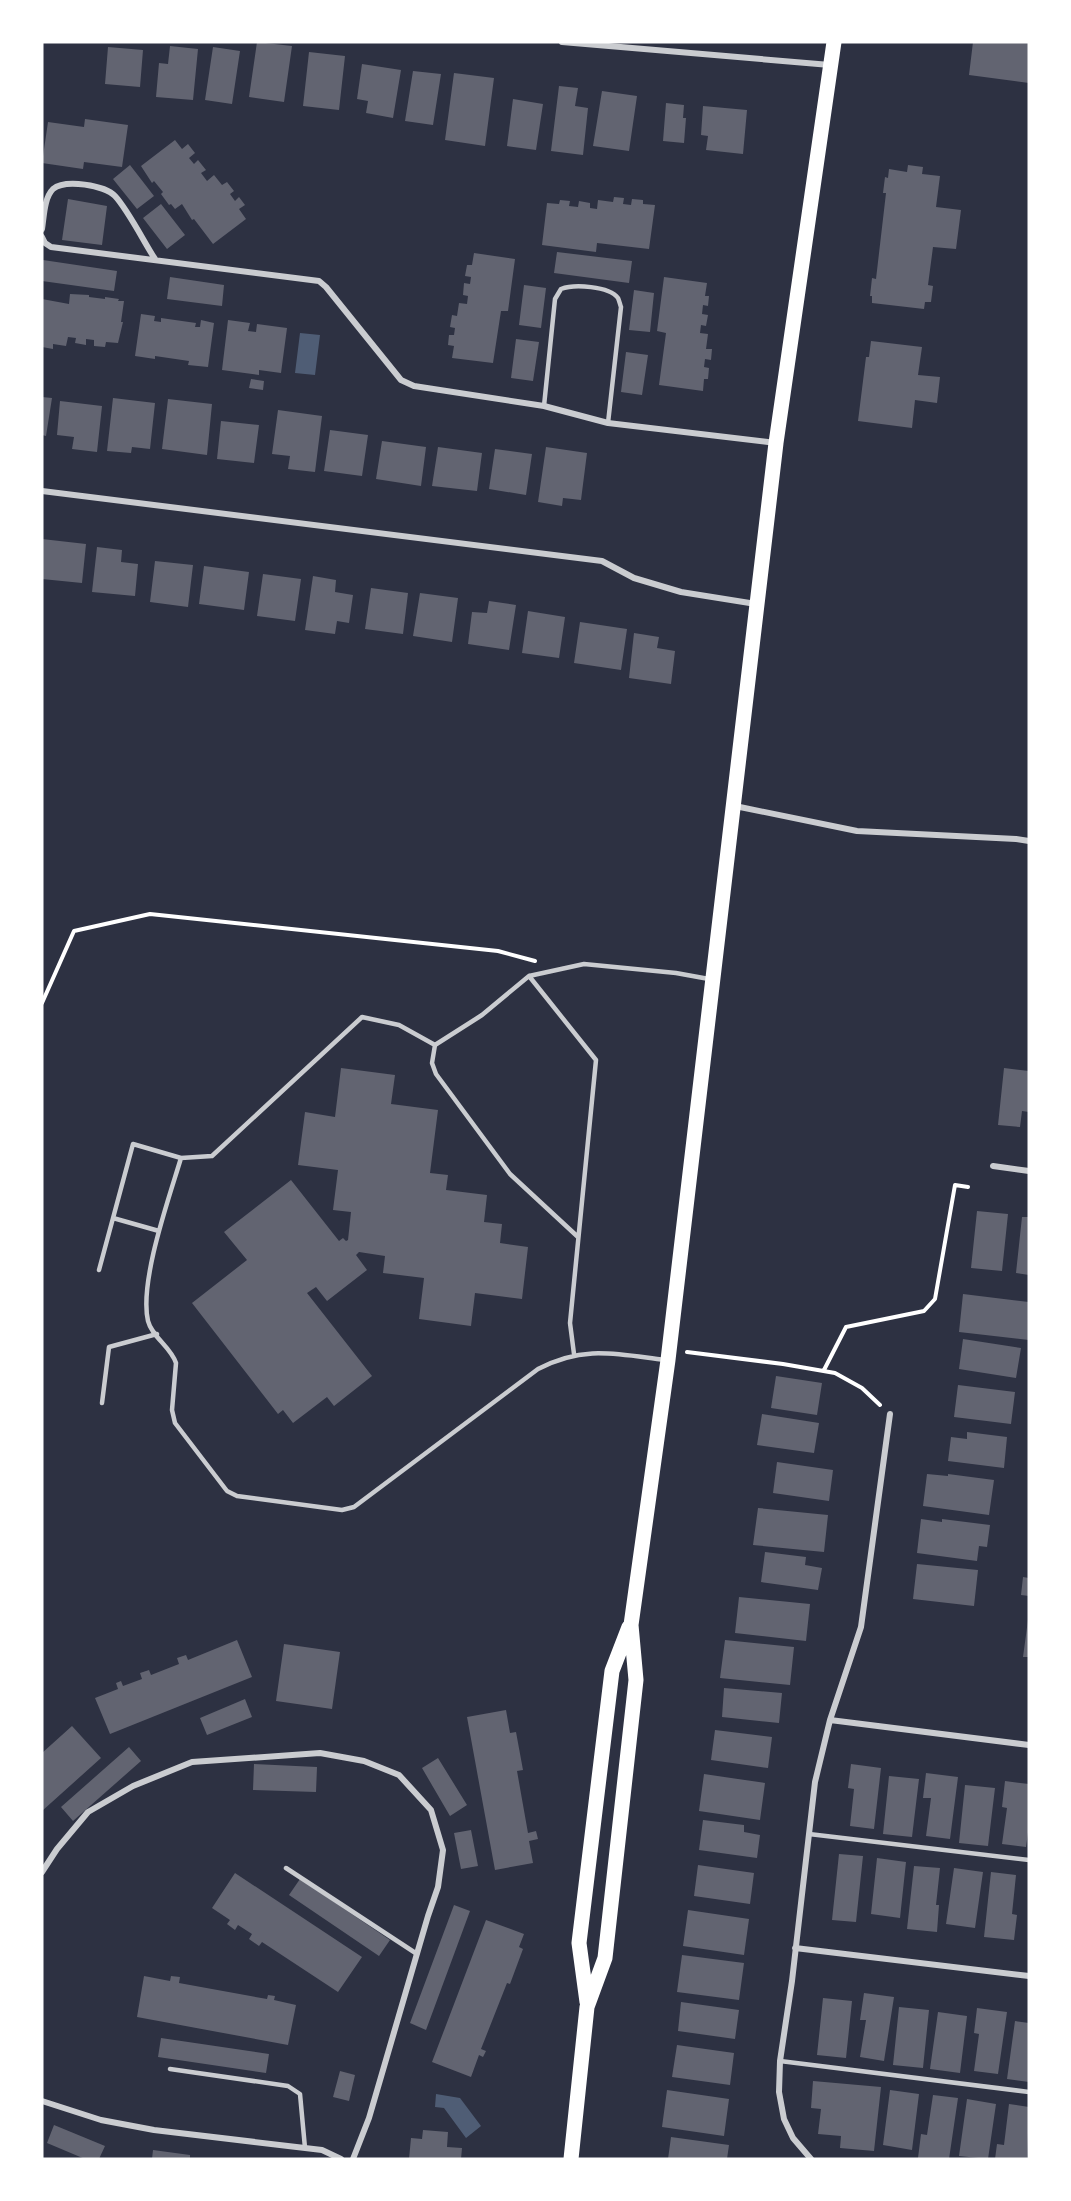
<svg xmlns="http://www.w3.org/2000/svg" width="1071" height="2201" viewBox="0 0 1071 2201" font-family="'Asap Condensed',sans-serif">
<rect width="100%" height="100%" fill="#2d3142"/>
<path fill="#4f5d75" d="M300,333L320,335L315,375L295,373Z
M436,2094L460,2098L481,2126L466,2138L444,2108L435,2107Z"/>
<path fill="#626471" d="M257,42L292,46L284,102L249,97Z
M973,42H1029V83L969,75Z
M170,46L198,49L193,100L156,97L159,63L168,64Z
M108,47L143,50L140,87L105,84Z
M213,47L240,51L232,104L205,100Z
M309,52L345,56L339,110L303,106Z
M362,64L401,70L393,118L366,113L368,101L357,99Z
M413,71L441,74L433,125L405,121Z
M454,73L494,78L485,146L445,140Z
M559,86L578,88L575,106L588,108L583,155L551,151Z
M602,91L637,96L629,151L593,146Z
M513,99L543,104L536,150L507,146Z
M666,103L684,105L683,118H686L684,143L663,141Z
M703,106L747,110L743,154L706,150L708,136L701,135Z
M85,119L128,125L122,167L84,162L83,169L42,163L48,122L84,127Z
M175,140L182,149L188,144L195,153L189,158L194,164L198,160L206,170L201,173L207,181L214,175L222,185L227,182L234,191L230,194L235,201L239,197L245,205L239,209L246,219L213,244L194,219L192,220L182,204L175,209L171,204L169,205L161,194L163,192L154,181L152,183L141,166Z
M130,165L154,196L137,209L113,179Z
M908,165L923,167L922,174L940,176L936,207L961,210L956,249L933,247L928,285L933,286L931,302H925L924,309L872,303V296H870L872,278L876,279L886,193H883L885,177L888,178L889,169L907,172Z
M614,197L624,198L623,204L631,205L632,199L643,200V204L655,205L649,249L597,243L596,252L542,245L547,203L559,204L560,200L570,201L569,206L578,207L579,201L590,203V208L597,209L598,200L613,202Z
M68,199L107,206L102,245L62,240Z
M161,204L185,235L167,249L143,218Z
M557,252L632,261L629,283L554,273Z
M474,253L515,259L508,311H501L493,363L452,358L454,346L448,345L449,335H454L455,328L450,327L452,315L457,316L459,303L467,304L468,296L463,295L464,283L470,284L471,277L465,276L467,265H472Z
M43,260L117,271L114,291L42,281Z
M170,277L224,285L222,306L167,299Z
M664,277L707,283L705,296H709L708,306L703,305L702,314L708,315L706,326L701,325L700,333L708,334L706,349H712L711,360L705,359L704,367L709,368L708,379H704L703,391L659,385L666,333L657,331Z
M524,285L546,288L541,328L519,325Z
M634,290L654,293L650,332L629,330Z
M70,294L89,295V297L105,299V297L119,299L118,301H124L121,322H123L118,343L106,342L105,347L94,346V340L86,339V345L75,343L76,338L68,337L66,346L53,344V349L42,347V299L69,304Z
M141,314L155,316L154,321L161,322V318L196,323L195,327H200L201,320L214,323L208,367L188,365L189,361L155,356V359L135,356Z
M228,320L250,323L248,331L256,332L257,324L287,328L281,373L259,370V375L222,370Z
M516,339L539,342L533,381L511,378Z
M871,341L922,347L918,375L940,377L937,403L915,400L912,428L858,421L866,357H869Z
M626,352L648,355L642,395L621,392Z
M251,379L264,381L263,390L249,388Z
M42,397L52,398L46,436L42,435Z
M113,398L155,403L150,449L132,447L131,453L107,451Z
M168,399L212,404L207,455L162,449Z
M60,401L102,406L97,452L72,449L74,437L57,435Z
M278,410L322,416L315,472L288,469L290,456L272,454Z
M221,421L259,425L254,463L217,459Z
M330,430L368,435L362,476L324,471Z
M382,441L426,447L421,486L376,479Z
M438,447L482,453L477,491L432,486Z
M546,447L587,453L581,500L563,498L562,506L538,502Z
M495,449L532,454L526,495L489,489Z
M42,539L86,544L82,583L42,579Z
M97,547L122,550L121,562L138,564L135,596L92,592Z
M155,561L193,565L188,607L150,602Z
M204,566L249,572L244,610L199,604Z
M263,574L301,579L295,621L257,616Z
M313,576L336,580L335,592L353,595L349,623L337,621L335,634L305,630Z
M371,588L408,593L403,634L365,629Z
M420,593L458,598L452,642L413,636Z
M489,601L516,605L509,650L468,644L472,612L487,613Z
M528,611L565,617L559,658L522,653Z
M580,622L627,629L621,670L574,663Z
M634,633L659,637L657,648L675,651L671,684L629,678Z
M341,1068L395,1075L391,1104L438,1110L430,1173L448,1175L446,1190L487,1195L484,1222L502,1224L500,1243L528,1247L522,1299L475,1293L471,1326L419,1319L424,1278L383,1273L385,1256L359,1252L356,1255L367,1270L327,1301L316,1287L307,1293L372,1376L334,1406L327,1397L293,1423L283,1410L278,1414L192,1303L247,1260L224,1232L291,1180L339,1241L343,1238L346,1241L348,1240L351,1212L333,1210L338,1170L298,1165L305,1112L335,1117Z
M1004,1068L1029,1071V1112L1022,1111L1020,1127L998,1125Z
M977,1211L1008,1214L1002,1271L971,1268Z
M1022,1217H1029V1275L1016,1273Z
M963,1294L1029,1302V1340L959,1332Z
M963,1339L1021,1348L1016,1378L959,1369Z
M776,1376L822,1383L817,1415L771,1408Z
M958,1385L1015,1392L1011,1424L954,1417Z
M762,1414L819,1423L814,1453L757,1445Z
M967,1432L1007,1437L1004,1468L948,1461L951,1437L967,1439Z
M777,1462L833,1470L829,1501L773,1493Z
M927,1474L948,1476V1474L994,1480L989,1515L923,1506Z
M758,1508L828,1515L824,1552L753,1545Z
M921,1519L942,1522V1519L990,1525L987,1547L979,1546L977,1561L917,1553Z
M765,1552L806,1557L805,1565L822,1568L818,1590L761,1582Z
M917,1564L978,1570L974,1606L913,1599Z
M1023,1577L1029,1578V1596L1021,1595Z
M739,1597L810,1604L806,1641L735,1633Z
M1028,1620H1029V1657H1023Z
M237,1640L252,1677L110,1734L95,1698L118,1689L116,1683L121,1681L123,1686L142,1679L140,1673L149,1670L151,1675L179,1664L177,1658L186,1655L188,1660Z
M725,1640L794,1647L790,1685L720,1678Z
M284,1644L340,1652L332,1709L276,1701Z
M724,1688L782,1693L779,1723L722,1717Z
M245,1699L252,1717L207,1735L200,1718Z
M506,1710L510,1733L516,1732L523,1770L517,1771L528,1833L536,1831L538,1839L529,1841L533,1863L495,1870L467,1717Z
M72,1726L101,1758L42,1811V1753Z
M715,1730L772,1737L768,1768L711,1760Z
M129,1747L141,1761L73,1821L61,1807Z
M438,1758L467,1805L450,1816L422,1768Z
M254,1764L317,1767L316,1792L253,1790Z
M851,1764L881,1768L874,1829L850,1826L854,1789L848,1788Z
M926,1773L958,1777L950,1839L926,1836L931,1798H923Z
M704,1774L765,1783L760,1820L699,1811Z
M889,1776L919,1779L912,1837L883,1834Z
M1005,1781L1029,1784V1825L1026,1847L1002,1844L1007,1808L1002,1807Z
M965,1785L995,1788L988,1846L959,1843Z
M703,1820L744,1825V1832L760,1835L757,1858L699,1850Z
M471,1830L478,1866L461,1869L454,1833Z
M839,1854L863,1856L856,1922L832,1920Z
M877,1858L906,1862L900,1918L871,1914Z
M698,1865L754,1873L750,1904L694,1896Z
M914,1866L940,1868L936,1905H939L937,1932L907,1929Z
M954,1868L983,1872L975,1928L946,1924Z
M991,1872L1016,1875L1012,1914L1017,1915L1014,1940L984,1937Z
M235,1873L362,1957L338,1992L262,1942L259,1946L249,1939L252,1934L238,1925L235,1930L227,1924L230,1920L212,1908Z
M300,1879L390,1940L379,1956L289,1895Z
M454,1905L470,1911L426,2030L410,2023Z
M688,1910L749,1919L744,1955L683,1946Z
M486,1920L524,1934L519,1947L523,1949L510,1984L507,1983L481,2049L486,2051L483,2057L479,2055L471,2077L432,2062Z
M682,1955L744,1963L739,2000L677,1992Z
M144,1976L170,1981L171,1976L180,1977L179,1983L267,1999L268,1995L275,1996L274,2000L296,2005L288,2045L137,2017Z
M864,1993L894,1997L884,2061L860,2057L866,2020H860Z
M823,1998L852,2001L846,2058L817,2055Z
M681,2002L739,2010L735,2039L678,2031Z
M899,2007L929,2010L923,2068L893,2065Z
M977,2008L1007,2012L998,2074L974,2071L979,2034L974,2033Z
M938,2012L967,2016L960,2073L930,2069Z
M1015,2021L1029,2023V2082L1007,2079Z
M161,2038L269,2054L266,2073L158,2057Z
M677,2045L734,2053L730,2085L672,2077Z
M340,2071L355,2075L349,2101L333,2097Z
M813,2081L881,2087L874,2151L840,2148L841,2136L818,2134L821,2109L811,2108Z
M667,2090L729,2099L724,2136L662,2127Z
M890,2090L919,2094L912,2150L883,2145Z
M933,2095L958,2098L949,2159L918,2158L921,2134L927,2135Z
M967,2099L996,2104L988,2159L959,2156Z
M1009,2104L1029,2107L1027,2159H995L997,2144L1004,2145Z
M54,2125L105,2146L99,2159H85L47,2143Z
M423,2130L448,2132L447,2147L462,2148L461,2159H409L411,2138L422,2139Z
M671,2137L729,2145L727,2159H668Z
M153,2150L190,2155V2159H152Z"/>
<g fill="none" stroke-linecap="round" stroke-linejoin="round">
<path stroke="#fff" stroke-width="4" d="M42,1003L74,931L150,914L498,951L535,961
M687,1352L783,1364L835,1373L862,1388L880,1405
M824,1370L846,1327L924,1311L935,1299L955,1185L968,1187"/>
<path stroke="#caccd0" stroke-width="4.5" d="M544,406L555,299L561,289C574,284 609,286 618,298C619,300 620,304 621,307L608,423
M529,976L584,964L676,973L709,979
M181,1158L212,1156L362,1017L399,1025L435,1045
M113,1218L159,1231
M99,1270L133,1144L181,1158C169,1198 139,1282 148,1321C152,1337 171,1347 176,1363L172,1410L175,1423L227,1491L237,1496L342,1510L354,1507L538,1369C584,1345 616,1354 665,1360
M574,1354L570,1323L596,1060L529,976L482,1015L435,1045L432,1063L436,1074L510,1174L578,1237
M102,1403L109,1347L157,1334
M809,1834L1029,1860
M286,1868L417,1954
M780,2061L1029,2092
M170,2069L288,2086L300,2094L305,2148"/>
<path stroke="#caccd0" stroke-width="6" d="M562,42L830,65
M42,229C44,217 44,198 53,189C65,179 105,185 115,196C128,210 144,242 155,259
M42,237L45,243L51,247L319,281L326,287L401,380L414,386L544,406L608,423L776,443
M42,491L602,561L634,578L681,592L756,604
M735,806L857,831L1016,839L1029,841
M993,1166L1029,1171
M830,1720L1029,1745
M42,1872L57,1849L88,1812L133,1786L192,1762L320,1753L364,1761L399,1775L431,1810L443,1850L438,1887L428,1916L369,2118L353,2159
M795,1948L1029,1976
M42,2101L101,2120L154,2130L322,2150L341,2159
M811,2159L793,2138L784,2119L779,2092L780,2061L792,1981L815,1782L830,1720L861,1627L890,1414"/>
<path stroke="#fff" stroke-width="15" d="M587,2002L579,1943L612,1671L629,1627
M571,2159L587,2007L605,1958L636,1680L631,1625L668,1360L776,443L834,42"/>
</g>
<rect width="1071" height="2201" fill="none" stroke="#ffffff" stroke-width="87"/>
</svg>
